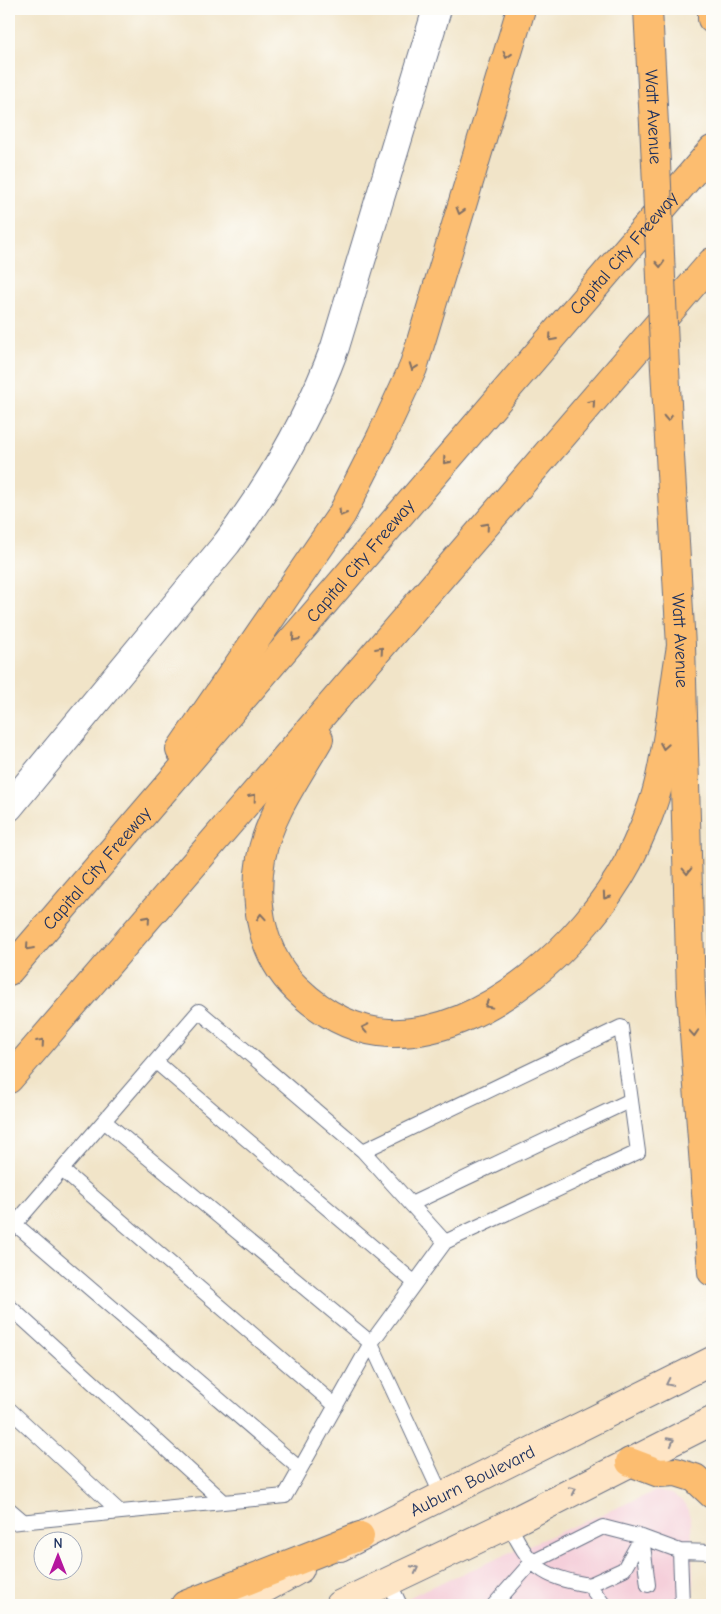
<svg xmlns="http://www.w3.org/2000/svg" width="721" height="1614" viewBox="0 0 721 1614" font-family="'Comic Neue',sans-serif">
<rect width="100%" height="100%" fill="#fdfcf7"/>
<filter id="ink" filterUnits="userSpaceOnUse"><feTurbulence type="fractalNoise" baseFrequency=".02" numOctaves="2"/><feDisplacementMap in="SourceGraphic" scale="10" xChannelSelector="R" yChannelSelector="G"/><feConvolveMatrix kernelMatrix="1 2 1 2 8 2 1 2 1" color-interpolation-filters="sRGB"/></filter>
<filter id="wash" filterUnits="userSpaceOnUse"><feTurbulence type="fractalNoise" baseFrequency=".0096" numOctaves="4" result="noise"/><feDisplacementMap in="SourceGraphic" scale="20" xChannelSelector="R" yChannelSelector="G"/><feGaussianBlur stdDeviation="1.12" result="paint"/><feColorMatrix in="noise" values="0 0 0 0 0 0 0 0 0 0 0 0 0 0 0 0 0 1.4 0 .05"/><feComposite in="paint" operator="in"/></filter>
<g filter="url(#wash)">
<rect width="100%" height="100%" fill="#f1e4c8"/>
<path fill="#f5cfda" d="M656,1491L672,1494L686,1504L691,1521L694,1605H394L426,1589Z"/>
</g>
<g filter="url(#ink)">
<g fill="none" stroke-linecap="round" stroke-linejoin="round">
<defs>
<path id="lane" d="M156,1062L415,1283
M104,1121L371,1343L442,1496
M363,1151L445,1242
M62,1170L336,1406
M411,1204L631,1100
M15,1224L300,1469
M9,1231L199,1011L363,1151L621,1027L638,1152L445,1242L371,1343L285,1496L9,1523
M9,1306L224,1502
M9,1409L120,1512
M9,1509L23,1521
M509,1524C530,1567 541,1577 589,1585L604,1605
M642,1537L648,1585
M680,1551L712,1552
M389,1582L400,1605
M589,1585L624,1569L642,1537
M494,1605L531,1563L603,1527L642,1537L680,1551L682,1605"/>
<path id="street" d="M9,807L227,543C272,482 309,418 335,347L437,9"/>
<g id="secondary">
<path id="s1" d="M340,1547L712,1361"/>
<path d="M235,1605L300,1569"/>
<path d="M339,1605L509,1524L712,1421"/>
</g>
<g id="primary">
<path id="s2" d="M648,9L656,163"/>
<path d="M712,9V19"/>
<path id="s3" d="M665,369L681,646L691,993L712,1272"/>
<path d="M630,1462L659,1473L676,1472L695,1478L712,1494"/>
</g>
<g id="highway">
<path d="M319,739C298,776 269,815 261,858C253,904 262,956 297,989C322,1013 353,1031 389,1033C484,1037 586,941 628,862C637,844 652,810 657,790C669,744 673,694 681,646"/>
<path d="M180,750L342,514L381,437L413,368L521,9"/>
<path id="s4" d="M9,971L712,150"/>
<path d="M9,1079L712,262"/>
<path d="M185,1605L360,1536"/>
</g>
</defs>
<use href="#lane" stroke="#666e83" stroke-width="16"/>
<use href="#street" stroke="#666e83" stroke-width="30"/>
<use href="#secondary" stroke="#666e83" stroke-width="30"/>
<use href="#primary" stroke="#666e83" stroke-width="30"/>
<use href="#highway" stroke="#666e83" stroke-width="30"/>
<use href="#lane" stroke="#fff" stroke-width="14"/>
<use href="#street" stroke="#fff" stroke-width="28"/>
<use href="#secondary" stroke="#fee5c5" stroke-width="28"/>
<use href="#primary" stroke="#fcbd6f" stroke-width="28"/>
<use href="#highway" stroke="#fcbd6f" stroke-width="28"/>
<defs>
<path id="primary-bridge" d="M656,163L665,369"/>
</defs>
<use href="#primary-bridge" stroke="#666e83" stroke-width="30" stroke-linecap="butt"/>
<use href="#primary-bridge" stroke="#fcbd6f" stroke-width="28"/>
</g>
<defs><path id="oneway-chevron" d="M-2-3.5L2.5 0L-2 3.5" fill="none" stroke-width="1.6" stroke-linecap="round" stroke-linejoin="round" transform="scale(1.25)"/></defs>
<g stroke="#806f66">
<use href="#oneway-chevron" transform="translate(507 55) rotate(107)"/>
<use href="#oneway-chevron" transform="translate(460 211) rotate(107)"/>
<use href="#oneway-chevron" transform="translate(660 264) rotate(87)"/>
<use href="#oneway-chevron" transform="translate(552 338) rotate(131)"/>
<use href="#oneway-chevron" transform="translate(413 367) rotate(110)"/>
<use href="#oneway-chevron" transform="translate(592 403) rotate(-49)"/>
<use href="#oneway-chevron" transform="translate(668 418) rotate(87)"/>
<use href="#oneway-chevron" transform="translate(446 461) rotate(131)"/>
<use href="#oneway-chevron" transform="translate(342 513) rotate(120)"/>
<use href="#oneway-chevron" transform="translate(486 526) rotate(-49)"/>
<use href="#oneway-chevron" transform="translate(295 638) rotate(131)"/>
<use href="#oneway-chevron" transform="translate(380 650) rotate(-49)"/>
<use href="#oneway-chevron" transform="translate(664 746) rotate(100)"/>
<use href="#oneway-chevron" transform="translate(253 797) rotate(-49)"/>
<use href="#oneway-chevron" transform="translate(687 871) rotate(88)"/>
<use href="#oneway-chevron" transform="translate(606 896) rotate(125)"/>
<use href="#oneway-chevron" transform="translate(261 917) rotate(-94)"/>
<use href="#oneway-chevron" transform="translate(147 919) rotate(-49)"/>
<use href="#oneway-chevron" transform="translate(29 947) rotate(131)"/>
<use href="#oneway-chevron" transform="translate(488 1005) rotate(151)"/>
<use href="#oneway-chevron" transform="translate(365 1028) rotate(-168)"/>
<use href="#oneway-chevron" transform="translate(694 1033) rotate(86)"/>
<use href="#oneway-chevron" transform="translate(41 1042) rotate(-49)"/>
</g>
<g stroke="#8c8a92">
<use href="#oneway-chevron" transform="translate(669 1383) rotate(154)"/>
<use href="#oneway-chevron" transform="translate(671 1441) rotate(-28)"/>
<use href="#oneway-chevron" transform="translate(573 1490) rotate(-26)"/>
<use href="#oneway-chevron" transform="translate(415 1569) rotate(-27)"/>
</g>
</g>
<g text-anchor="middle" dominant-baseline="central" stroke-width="4" stroke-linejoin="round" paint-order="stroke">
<g font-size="18" fill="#1b2f5e" stroke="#fdfcf7">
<text stroke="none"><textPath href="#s2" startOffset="108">Watt Avenue</textPath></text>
<text stroke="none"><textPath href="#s4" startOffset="945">Capital City Freeway</textPath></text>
<text stroke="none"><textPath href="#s4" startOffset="540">Capital City Freeway</textPath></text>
<text stroke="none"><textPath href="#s3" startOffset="272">Watt Avenue</textPath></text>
<text stroke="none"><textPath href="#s4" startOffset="135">Capital City Freeway</textPath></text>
<text stroke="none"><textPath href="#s1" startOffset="148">Auburn Boulevard</textPath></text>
</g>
</g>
<rect width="721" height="1614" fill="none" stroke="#fdfcf7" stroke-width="30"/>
<g transform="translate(58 1556)"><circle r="24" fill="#fdfcf7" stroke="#a3aaba"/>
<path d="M0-4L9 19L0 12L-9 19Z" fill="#b5179e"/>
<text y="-8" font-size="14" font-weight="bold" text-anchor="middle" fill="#1b2f5e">N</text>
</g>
</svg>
